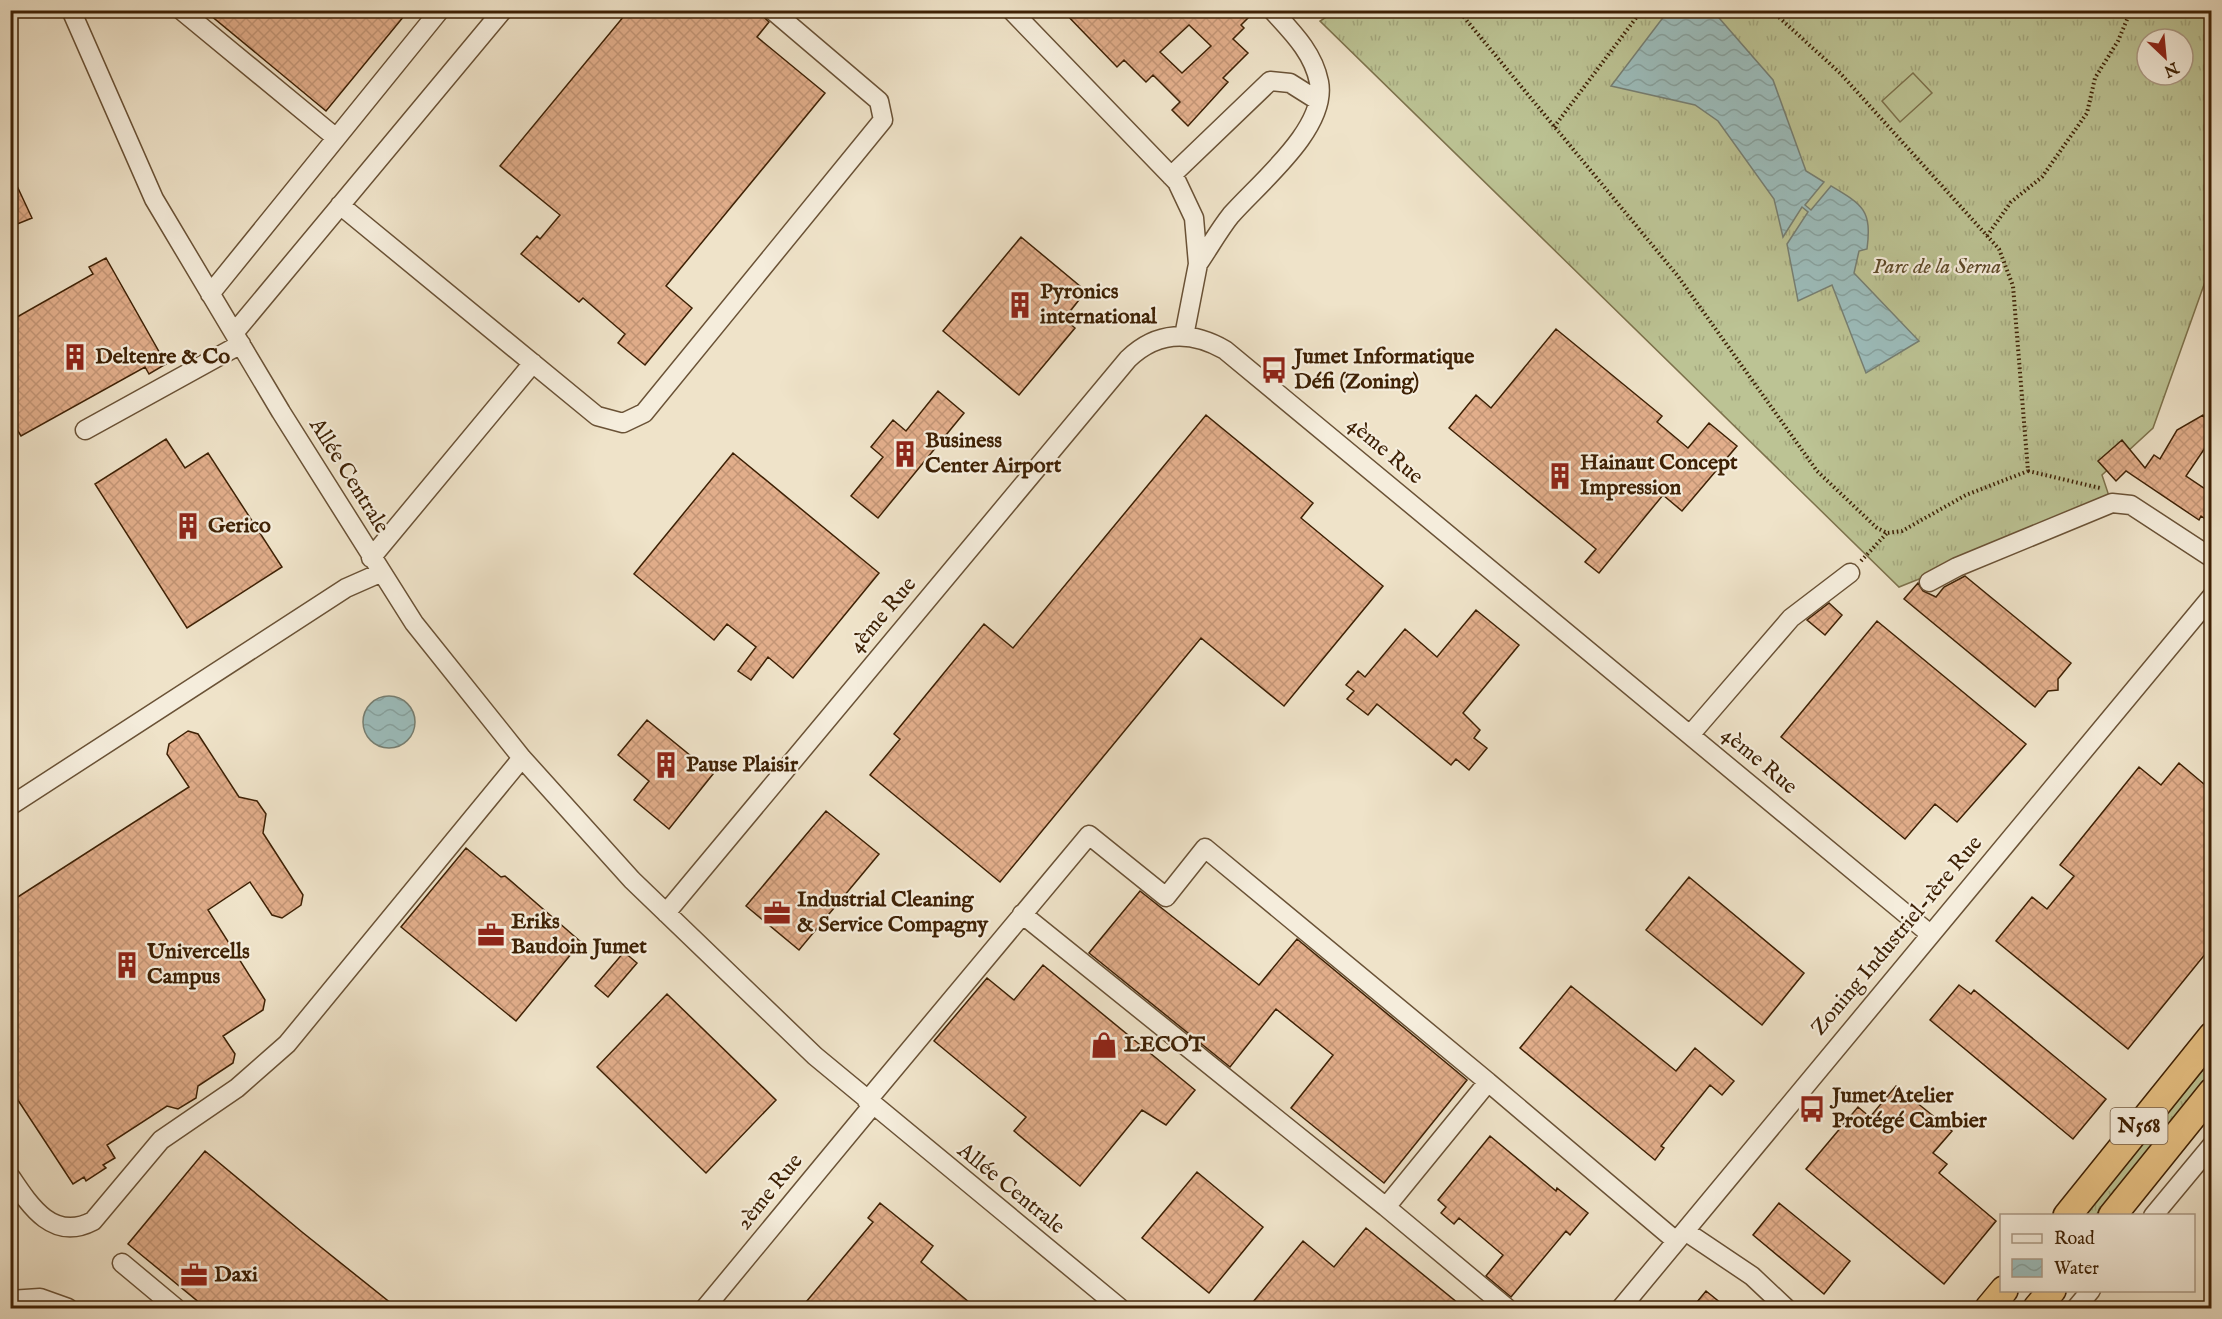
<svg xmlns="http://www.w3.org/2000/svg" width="2222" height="1319" viewBox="0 0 2222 1319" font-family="'IM FELL English',serif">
<defs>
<pattern id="grass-tufts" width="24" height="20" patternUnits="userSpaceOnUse" patternTransform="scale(1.5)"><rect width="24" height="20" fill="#bcc394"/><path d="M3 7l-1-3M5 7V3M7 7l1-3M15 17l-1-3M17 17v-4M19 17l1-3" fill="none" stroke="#a3a77e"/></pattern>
<pattern id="water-waves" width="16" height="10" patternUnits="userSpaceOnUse" patternTransform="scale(1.5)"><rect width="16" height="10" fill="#9cbdbc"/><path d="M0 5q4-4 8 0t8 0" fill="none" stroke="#87a2a0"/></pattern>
<pattern id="building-cross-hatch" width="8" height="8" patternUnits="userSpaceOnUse" patternTransform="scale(1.5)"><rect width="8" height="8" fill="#e2ae8b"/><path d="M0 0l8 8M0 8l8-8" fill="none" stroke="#c39576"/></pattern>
</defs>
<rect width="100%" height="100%" fill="#efe3c9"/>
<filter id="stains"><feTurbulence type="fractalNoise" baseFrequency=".00333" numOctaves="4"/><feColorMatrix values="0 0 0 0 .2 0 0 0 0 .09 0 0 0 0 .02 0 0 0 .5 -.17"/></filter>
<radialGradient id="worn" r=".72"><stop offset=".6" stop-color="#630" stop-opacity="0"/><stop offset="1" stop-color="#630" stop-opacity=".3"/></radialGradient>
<path fill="url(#grass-tufts)" stroke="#7d724c" stroke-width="1.5" fill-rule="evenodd" d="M1337,10L2211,11V265L2153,428L2102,475L2109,496L1929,582L1919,579L1899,587L1320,21ZM2147,39H2183V75H2147Z
M2211,1060V1075L2096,1215L2083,1216Z"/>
<path fill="#bcc394" stroke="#7d724c" stroke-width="1.5" d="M1913,73L1932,93L1900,122L1882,101Z"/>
<path fill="url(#water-waves)" stroke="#767f73" stroke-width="1.5" d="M1668,11H1713L1773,80L1806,171L1824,182L1805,205L1811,210L1831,186C1863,205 1872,210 1867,249L1859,251L1854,273L1919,341L1866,373L1832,285L1798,301L1787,244L1808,212L1802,207L1783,237L1774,199L1718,121L1695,105L1611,86Z
M363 722a26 26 0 1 1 52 0a26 26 0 1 1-52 0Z"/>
<path fill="url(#building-cross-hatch)" stroke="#3e2105" stroke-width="1.5" fill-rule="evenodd" d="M204,10H409L326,111Z
M629,10H725L734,17L740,10H756L769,22L757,37L825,93L666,286L692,308L645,365L618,343L625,334L583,298L579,302L521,254L537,236L540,239L560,215L500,166Z
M1062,10H1256L1241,25L1244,28L1233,39L1248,53L1223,78L1228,82L1188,126L1172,110L1180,102L1153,75L1146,82L1124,60L1117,67ZM1189,25L1211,46L1182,73L1160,52Z
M10,171L32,218L10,227Z
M1021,237L1086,291L1064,319L1075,328L1019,395L943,331Z
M106,258L166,364L149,374L145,367L21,436L10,418V321L93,274L89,267Z
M1556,329L1662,416L1657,422L1688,448L1709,423L1737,446L1682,511L1663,495L1599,573L1585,562L1596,549L1449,428L1476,395L1491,408Z
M938,391L964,413L878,518L851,496L883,457L871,447L893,420L906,431Z
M1206,415L1313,503L1301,518L1383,586L1284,706L1201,638L1000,882L870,775L900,739L894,734L984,624L1013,648Z
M2203,415L2211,429V439L2186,476L2211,493V523L2201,516L2199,520L2126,471L2116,481L2098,461L2122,440L2145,468L2154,455L2160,459L2177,430Z
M166,439L185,468L208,453L282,567L187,628L95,484Z
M733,453L879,573L793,678L768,657L751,680L738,671L756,647L727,624L714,640L634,574Z
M1965,576L2071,663L2058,679V690L2048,691L2035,707L1904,599L1918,583L1923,591L1936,597L1944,587Z
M1829,603L1842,615L1825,635L1807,620Z
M1476,610L1519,645L1463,713L1480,730L1474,738L1487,748L1469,770L1456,759L1451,765L1377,704L1368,715L1347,699L1354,691L1346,685L1358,671L1365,677L1405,629L1437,657Z
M1877,621L2026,744L1957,822L1935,804L1905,839L1781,737Z
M647,720L713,774L669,829L634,800L649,781L618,755Z
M188,731L198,734L239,797L257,801L266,814L263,833L303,895L301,905L282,918L272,915L250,882L208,910L265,1000L263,1010L223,1036L235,1054L233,1063L198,1086L196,1098L178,1109L167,1106L107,1145L115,1158L103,1165L106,1168L86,1181L84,1177L73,1184L10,1088V902L189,787L167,754L169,744Z
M2179,763L2211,790V947L2128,1049L1996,941L2032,897L2047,909L2074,876L2060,865L2139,767L2161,785Z
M826,811L879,854L799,950L746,906Z
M466,848L501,877L505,876L581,942L516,1021L401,927Z
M1689,877L1804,973L1762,1025L1646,930Z
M1140,891L1259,985L1297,939L1467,1080L1384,1183L1291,1108L1333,1055L1276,1009L1230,1067L1089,953Z
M624,952L637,963L608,997L595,986Z
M1043,965L1195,1090L1166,1125L1142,1110L1080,1186L1014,1131L1026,1117L934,1041L987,978L1014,1000Z
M1959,985L1971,994L1974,990L2106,1099L2073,1139L1930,1020Z
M1571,986L1676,1071L1695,1048L1734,1081L1722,1095L1710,1085L1661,1146L1664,1148L1655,1160L1520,1048Z
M667,994L776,1100L706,1173L597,1067Z
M1896,1086L1952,1131L1933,1153L1947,1164L1939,1173L1996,1221L1944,1284L1806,1169L1858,1107L1870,1117Z
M1490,1136L1556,1191L1557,1188L1588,1213L1570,1235L1566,1231L1511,1297L1486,1276L1503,1255L1459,1218L1454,1224L1441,1213L1446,1207L1438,1200Z
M205,1151L302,1232L397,1308H206L128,1244Z
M1197,1172L1263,1227L1209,1293L1142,1238Z
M880,1203L933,1246L921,1262L976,1308H801L873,1222L868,1218Z
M1779,1203L1850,1261L1824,1294L1753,1235Z
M1366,1228L1464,1308H1248L1303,1241L1334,1267Z
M1706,1291L1727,1308H1692Z"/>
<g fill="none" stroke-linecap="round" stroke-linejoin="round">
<defs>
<path id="minor" d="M71,10L154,199L281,412L414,623L522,758L632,880L815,1056L1120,1308
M181,10L335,137
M1011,10L1177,182L1194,218L1198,264L1184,336
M1171,176L1270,81L1290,83L1317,100
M340,205L597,416L623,423L644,413L883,120L879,101L772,10
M1198,264C1209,248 1219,230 1231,215C1259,183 1328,128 1319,82C1313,52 1292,32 1272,10
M210,294L440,10
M234,333L503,10
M85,430L241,344
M371,558L533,363
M1929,582L1957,567L2112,503L2131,505L2212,558
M1690,735L1791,618L1850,573
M10,806L346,588L380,573
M666,913L1128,359C1157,331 1190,330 1225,350L1930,934
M1022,914L1386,1207L1488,1082L1676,1241
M867,1101L1089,835L1166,897L1205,848L1488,1082
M10,1176C30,1206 53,1242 93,1221L161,1140L237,1088L287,1044L522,758
M1386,1207L1507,1308
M2153,1216L2212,1145
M1685,1231L1752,1276L1786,1308
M122,1263L176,1308
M10,1300L40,1298L68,1308
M705,1308L872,1106
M1621,1308L2212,596
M2076,1308L2091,1290"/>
<path id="highway" d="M2067,1216L2212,1036
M2112,1216L2212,1092
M1989,1308L2004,1290
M2037,1308L2052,1290"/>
</defs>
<use href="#minor" stroke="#6a5236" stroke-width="21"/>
<use href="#highway" stroke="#3e2105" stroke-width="30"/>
<path stroke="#3e2105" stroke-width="4" stroke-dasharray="1.5 3" stroke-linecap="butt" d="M1458,10L1677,275L1817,471L1877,528L1887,533L1902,531L1966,495L2028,471L2013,286L1999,249L1840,73L1771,10
M1554,127L1642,10
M1987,236L2011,202L2042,177L2087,113L2095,78L2118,41L2131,10
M2028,471L2100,488
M1861,561L1887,533"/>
<use href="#minor" stroke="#f5eddc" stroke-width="18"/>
<use href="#highway" stroke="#e8c284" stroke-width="27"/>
</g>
<defs>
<symbol id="building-bare" viewBox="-9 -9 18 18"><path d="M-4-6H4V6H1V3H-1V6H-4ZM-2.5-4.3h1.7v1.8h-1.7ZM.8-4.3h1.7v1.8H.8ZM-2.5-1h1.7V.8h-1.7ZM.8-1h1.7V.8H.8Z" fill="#8f2418" stroke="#f5eddc" stroke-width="2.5" paint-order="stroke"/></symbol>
<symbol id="bus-bare" viewBox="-9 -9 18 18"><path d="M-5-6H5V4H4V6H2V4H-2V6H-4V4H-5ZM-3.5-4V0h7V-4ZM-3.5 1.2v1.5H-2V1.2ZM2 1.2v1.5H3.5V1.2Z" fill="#8f2418" stroke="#f5eddc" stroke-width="2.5" paint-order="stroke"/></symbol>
<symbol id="office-bare" viewBox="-9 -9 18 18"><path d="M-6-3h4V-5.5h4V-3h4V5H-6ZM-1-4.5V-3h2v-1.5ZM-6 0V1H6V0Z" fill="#8f2418" stroke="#f5eddc" stroke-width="2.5" paint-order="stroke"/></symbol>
<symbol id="shop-bare" viewBox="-9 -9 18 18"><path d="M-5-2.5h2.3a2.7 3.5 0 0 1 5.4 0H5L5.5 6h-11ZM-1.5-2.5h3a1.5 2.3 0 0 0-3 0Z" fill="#8f2418" stroke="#f5eddc" stroke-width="2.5" paint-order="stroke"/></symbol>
</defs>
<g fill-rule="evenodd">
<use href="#building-bare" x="1001" y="286" width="38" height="38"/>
<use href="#building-bare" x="56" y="338" width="38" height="38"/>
<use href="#bus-bare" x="1255" y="351" width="38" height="38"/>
<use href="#building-bare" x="886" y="435" width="38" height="38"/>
<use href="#building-bare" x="1541" y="457" width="38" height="38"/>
<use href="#building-bare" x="169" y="507" width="38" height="38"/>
<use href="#building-bare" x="647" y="746" width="38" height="38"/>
<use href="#office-bare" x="758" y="894" width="38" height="38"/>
<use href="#office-bare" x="472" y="916" width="38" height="38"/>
<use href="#building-bare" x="108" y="946" width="38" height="38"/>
<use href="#shop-bare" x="1085" y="1026" width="38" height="38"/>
<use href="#bus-bare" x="1793" y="1090" width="38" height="38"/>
<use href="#office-bare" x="175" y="1256" width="38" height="38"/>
</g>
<g text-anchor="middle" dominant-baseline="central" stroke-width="4.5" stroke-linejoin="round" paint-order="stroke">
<rect fill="#f5eddc" stroke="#755e46" stroke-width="1.5" x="2110.5" y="1108" width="57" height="36" rx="4.5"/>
<g font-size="21" font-weight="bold" fill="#3e2105">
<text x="2139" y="1126">N568</text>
</g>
<g font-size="22" font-style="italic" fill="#5e4a29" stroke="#f5eddc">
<text x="1937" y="267">Parc de la Serna</text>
</g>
<g font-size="22" font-weight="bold" fill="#3e2105" stroke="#f5eddc" text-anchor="start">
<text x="1040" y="292">Pyronics<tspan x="1040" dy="25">international</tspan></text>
<text x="95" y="357">Deltenre &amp; Co</text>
<text x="1294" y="357">Jumet Informatique<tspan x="1294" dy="25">Défi (Zoning)</tspan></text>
<text x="925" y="441">Business<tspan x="925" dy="25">Center Airport</tspan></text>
<text x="1580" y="463">Hainaut Concept<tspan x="1580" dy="25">Impression</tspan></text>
<text x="208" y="526">Gerico</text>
<text x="686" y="765">Pause Plaisir</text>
<text x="797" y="900">Industrial Cleaning<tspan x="797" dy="25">&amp; Service Compagny</tspan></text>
<text x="511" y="922">Eriks<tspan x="511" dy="25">Baudoin Jumet</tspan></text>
<text x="147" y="952">Univercells<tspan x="147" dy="25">Campus</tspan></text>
<text x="1124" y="1045">LECOT</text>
<text x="1832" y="1096">Jumet Atelier<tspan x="1832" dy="25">Protégé Cambier</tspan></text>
<text x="214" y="1275">Daxi</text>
</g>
<g font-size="22" fill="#3e2105" stroke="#f5eddc">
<text transform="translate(1385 451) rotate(40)">4ème Rue</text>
<text transform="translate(349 476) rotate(58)">Allée Centrale</text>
<text transform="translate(883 615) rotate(-50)">4ème Rue</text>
<text transform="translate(1759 761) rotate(40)">4ème Rue</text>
<text transform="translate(1897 936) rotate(-50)">Zoning Industriel-1ère Rue</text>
<text transform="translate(1011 1189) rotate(39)">Allée Centrale</text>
<text transform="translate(770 1192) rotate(-51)">2ème Rue</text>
</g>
</g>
<rect width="2222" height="1319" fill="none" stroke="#efe3c9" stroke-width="36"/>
<rect x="12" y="12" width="2198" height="1295" fill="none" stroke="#3e2105" stroke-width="3"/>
<rect x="18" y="18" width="2186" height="1283" fill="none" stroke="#3e2105" stroke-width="1.5"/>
<rect x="2000" y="1214" width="195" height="78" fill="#f5eddc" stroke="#ac9b86" stroke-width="1.5"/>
<rect x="2012" y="1234" width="30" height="9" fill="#f5eddc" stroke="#ac9b86" stroke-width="1.5"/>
<text x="2054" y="1244" font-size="18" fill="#3e2105">Road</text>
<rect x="2012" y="1259" width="30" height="18" fill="url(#water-waves)" stroke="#ac9b86" stroke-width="1.5"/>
<text x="2054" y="1274" font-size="18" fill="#3e2105">Water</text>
<g transform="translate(2165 57) rotate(154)"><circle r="28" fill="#f5eddc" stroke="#ac9b86" stroke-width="1.5"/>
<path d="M0-4.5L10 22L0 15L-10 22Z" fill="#8f2418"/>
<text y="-9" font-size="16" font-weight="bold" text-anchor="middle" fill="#3e2105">N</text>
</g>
<rect width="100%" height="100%" filter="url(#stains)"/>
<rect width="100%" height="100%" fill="url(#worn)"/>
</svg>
